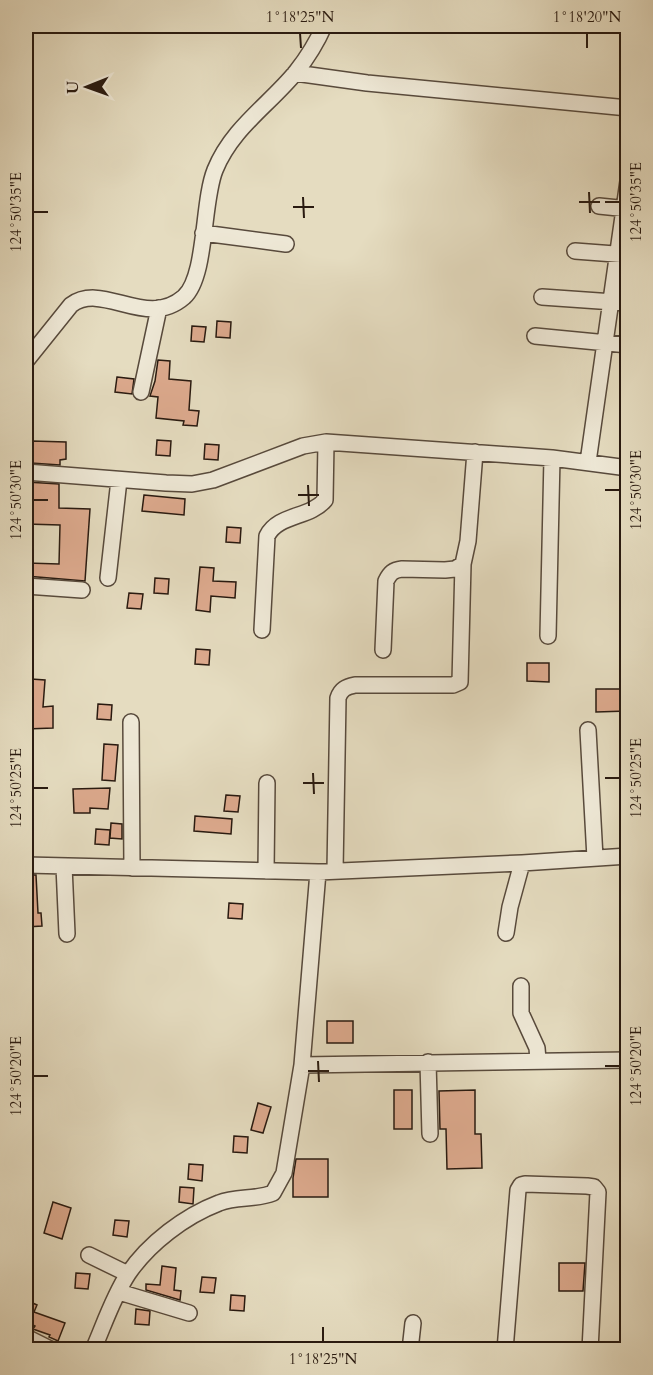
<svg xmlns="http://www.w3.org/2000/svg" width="653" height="1375" viewBox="0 0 653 1375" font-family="Cardo,serif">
<rect width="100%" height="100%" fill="#e5dcc0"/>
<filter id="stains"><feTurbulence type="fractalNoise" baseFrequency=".00333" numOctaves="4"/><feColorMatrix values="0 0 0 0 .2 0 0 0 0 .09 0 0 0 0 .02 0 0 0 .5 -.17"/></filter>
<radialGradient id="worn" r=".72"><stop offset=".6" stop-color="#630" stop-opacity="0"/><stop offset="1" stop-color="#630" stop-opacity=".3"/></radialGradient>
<path fill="#ddaa8e" stroke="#291a10" stroke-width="1.5" d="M217,321L231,322L230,338L216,337Z
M192,326L206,327L204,342L191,341Z
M158,360L170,361L169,379L191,381L189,410L199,411L197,426L183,425L184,421L156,418L158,397L150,396L155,381Z
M117,377L134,379L132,394L115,392Z
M157,440L171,441L170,456L156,455Z
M32,441L66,442V459L60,460V465L31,463Z
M205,444L219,445L218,460L204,459Z
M26,482L59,484V508L90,509L85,581L26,576L27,563L59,564L60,525L26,524Z
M144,495L185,499L184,515L142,511Z
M227,527L241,528L240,543L226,542Z
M200,567L214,568L213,581L236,582L235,598L211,596L210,612L196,610Z
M155,578L169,579L168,594L154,593Z
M129,593L143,594L141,609L127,608Z
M196,649L210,650L209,665L195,664Z
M527,663H549V682L527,681Z
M31,679L45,680L43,707L53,706V728L26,729V707H29Z
M596,689H627V711L596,712Z
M98,704L112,705L111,720L97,719Z
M104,744L118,745L115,781L102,780Z
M110,788L108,809L90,808V813H74L73,789Z
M226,795L240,796L238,812L224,811Z
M195,816L232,819L231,834L194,831Z
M111,823L122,824V839L110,838Z
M96,829L110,830L109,845L95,844Z
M26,875H36L38,913H41L42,926L26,927Z
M229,903L243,904L242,919L228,918Z
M327,1021H353V1043H327Z
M394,1090H412V1129H394Z
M475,1090V1134H481L482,1168L447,1169L446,1129H440L439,1091Z
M258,1103L271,1107L263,1133L251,1130Z
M234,1136L248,1137L247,1153L233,1152Z
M296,1159H328V1197H293V1178Z
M189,1164L203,1165L202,1181L188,1179Z
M180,1187L194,1188L193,1204L179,1202Z
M53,1202L71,1208L62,1239L44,1233Z
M115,1220L129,1221L127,1237L113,1235Z
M559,1263H585L583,1291H559Z
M162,1266L176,1268L174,1290L181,1291L180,1300L146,1290V1284L160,1285Z
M76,1273L90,1274L88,1289L75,1288Z
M202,1277L216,1278L214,1293L200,1292Z
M231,1295L245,1296L244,1311L230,1310Z
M26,1300L37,1305L34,1312L65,1323L58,1341L49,1337L50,1335L33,1329L35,1326L29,1323L26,1327Z
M136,1309L150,1311L149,1325L135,1324Z"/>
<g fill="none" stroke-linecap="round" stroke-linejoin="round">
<defs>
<path id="minor" d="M295,73L367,83L628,108
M599,206L628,209
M203,233L286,244
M575,251L628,255
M542,297L628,303
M535,336L628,345
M26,361L71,305C103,281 146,330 184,297C207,276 202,202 215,170C232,128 269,105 296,72C307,58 317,42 324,26
M141,392L159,308
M588,462L628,181
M26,472L166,483L192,484L213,480L303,446L326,442L552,458L628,468
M108,578L119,480
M26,586L82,590
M262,630L267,536C278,514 310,518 325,500L326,442
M548,636L552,458
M383,650L386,581C390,573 393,570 402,569L445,570L455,569L463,564L468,541L475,452
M131,722L132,868
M588,730L595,858
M26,865L318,872L522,863L628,856
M64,866L67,934
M266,871L267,783
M335,871L338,698C341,689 346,687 355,685H453L460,682L463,564
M506,933L510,907L522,863
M521,986V1013L537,1048L538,1060
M428,1062L430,1134
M302,1065L318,872
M89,1255L128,1274
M119,1292L189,1313
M26,1337L52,1350
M93,1350C104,1325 113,1297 128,1274C149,1243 185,1216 219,1203C236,1196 256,1200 273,1193L284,1173L302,1065L628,1060
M410,1350L413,1323
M505,1350L518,1190L521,1185L525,1184L587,1186L594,1187L598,1192L590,1350"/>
</defs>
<use href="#minor" stroke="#584a3c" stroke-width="18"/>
<use href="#minor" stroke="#eee8d6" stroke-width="15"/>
</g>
<path fill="none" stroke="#291a10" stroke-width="2" d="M300,33L301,48M587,33V48M589,192L590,213M303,197L304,218M579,202H600M605,202H620M293,207H314M33,212H48M308,485L309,506M605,490H620M298,495H319M33,500H48M313,773L314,794M605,778H620M303,783H324M33,788H48M318,1061L319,1082M605,1066H620M308,1071H329M33,1076H48M323,1327V1342"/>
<rect width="653" height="1375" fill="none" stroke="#e5dcc0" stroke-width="66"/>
<g transform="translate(87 87) rotate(269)" stroke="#eee8d6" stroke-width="4.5" paint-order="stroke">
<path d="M0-4.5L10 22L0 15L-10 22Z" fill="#291a10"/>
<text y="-9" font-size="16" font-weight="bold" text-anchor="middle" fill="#291a10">U</text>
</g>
<rect x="33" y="33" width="587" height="1309" fill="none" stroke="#291a10" stroke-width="2"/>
<g font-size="15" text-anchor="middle" fill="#291a10">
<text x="300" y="22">1°18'25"N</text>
<text x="587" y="22">1°18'20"N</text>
<text transform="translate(636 202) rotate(-90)" y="5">124°50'35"E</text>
<text transform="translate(16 212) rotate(-90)" y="5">124°50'35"E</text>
<text transform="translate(636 490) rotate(-90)" y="5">124°50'30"E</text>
<text transform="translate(16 500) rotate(-90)" y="5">124°50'30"E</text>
<text transform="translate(636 778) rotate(-90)" y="5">124°50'25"E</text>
<text transform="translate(16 788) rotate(-90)" y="5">124°50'25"E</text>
<text transform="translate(636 1066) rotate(-90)" y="5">124°50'20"E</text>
<text transform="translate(16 1076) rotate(-90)" y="5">124°50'20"E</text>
<text x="323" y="1364">1°18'25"N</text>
</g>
<rect width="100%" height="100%" filter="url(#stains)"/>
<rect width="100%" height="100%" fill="url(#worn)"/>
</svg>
